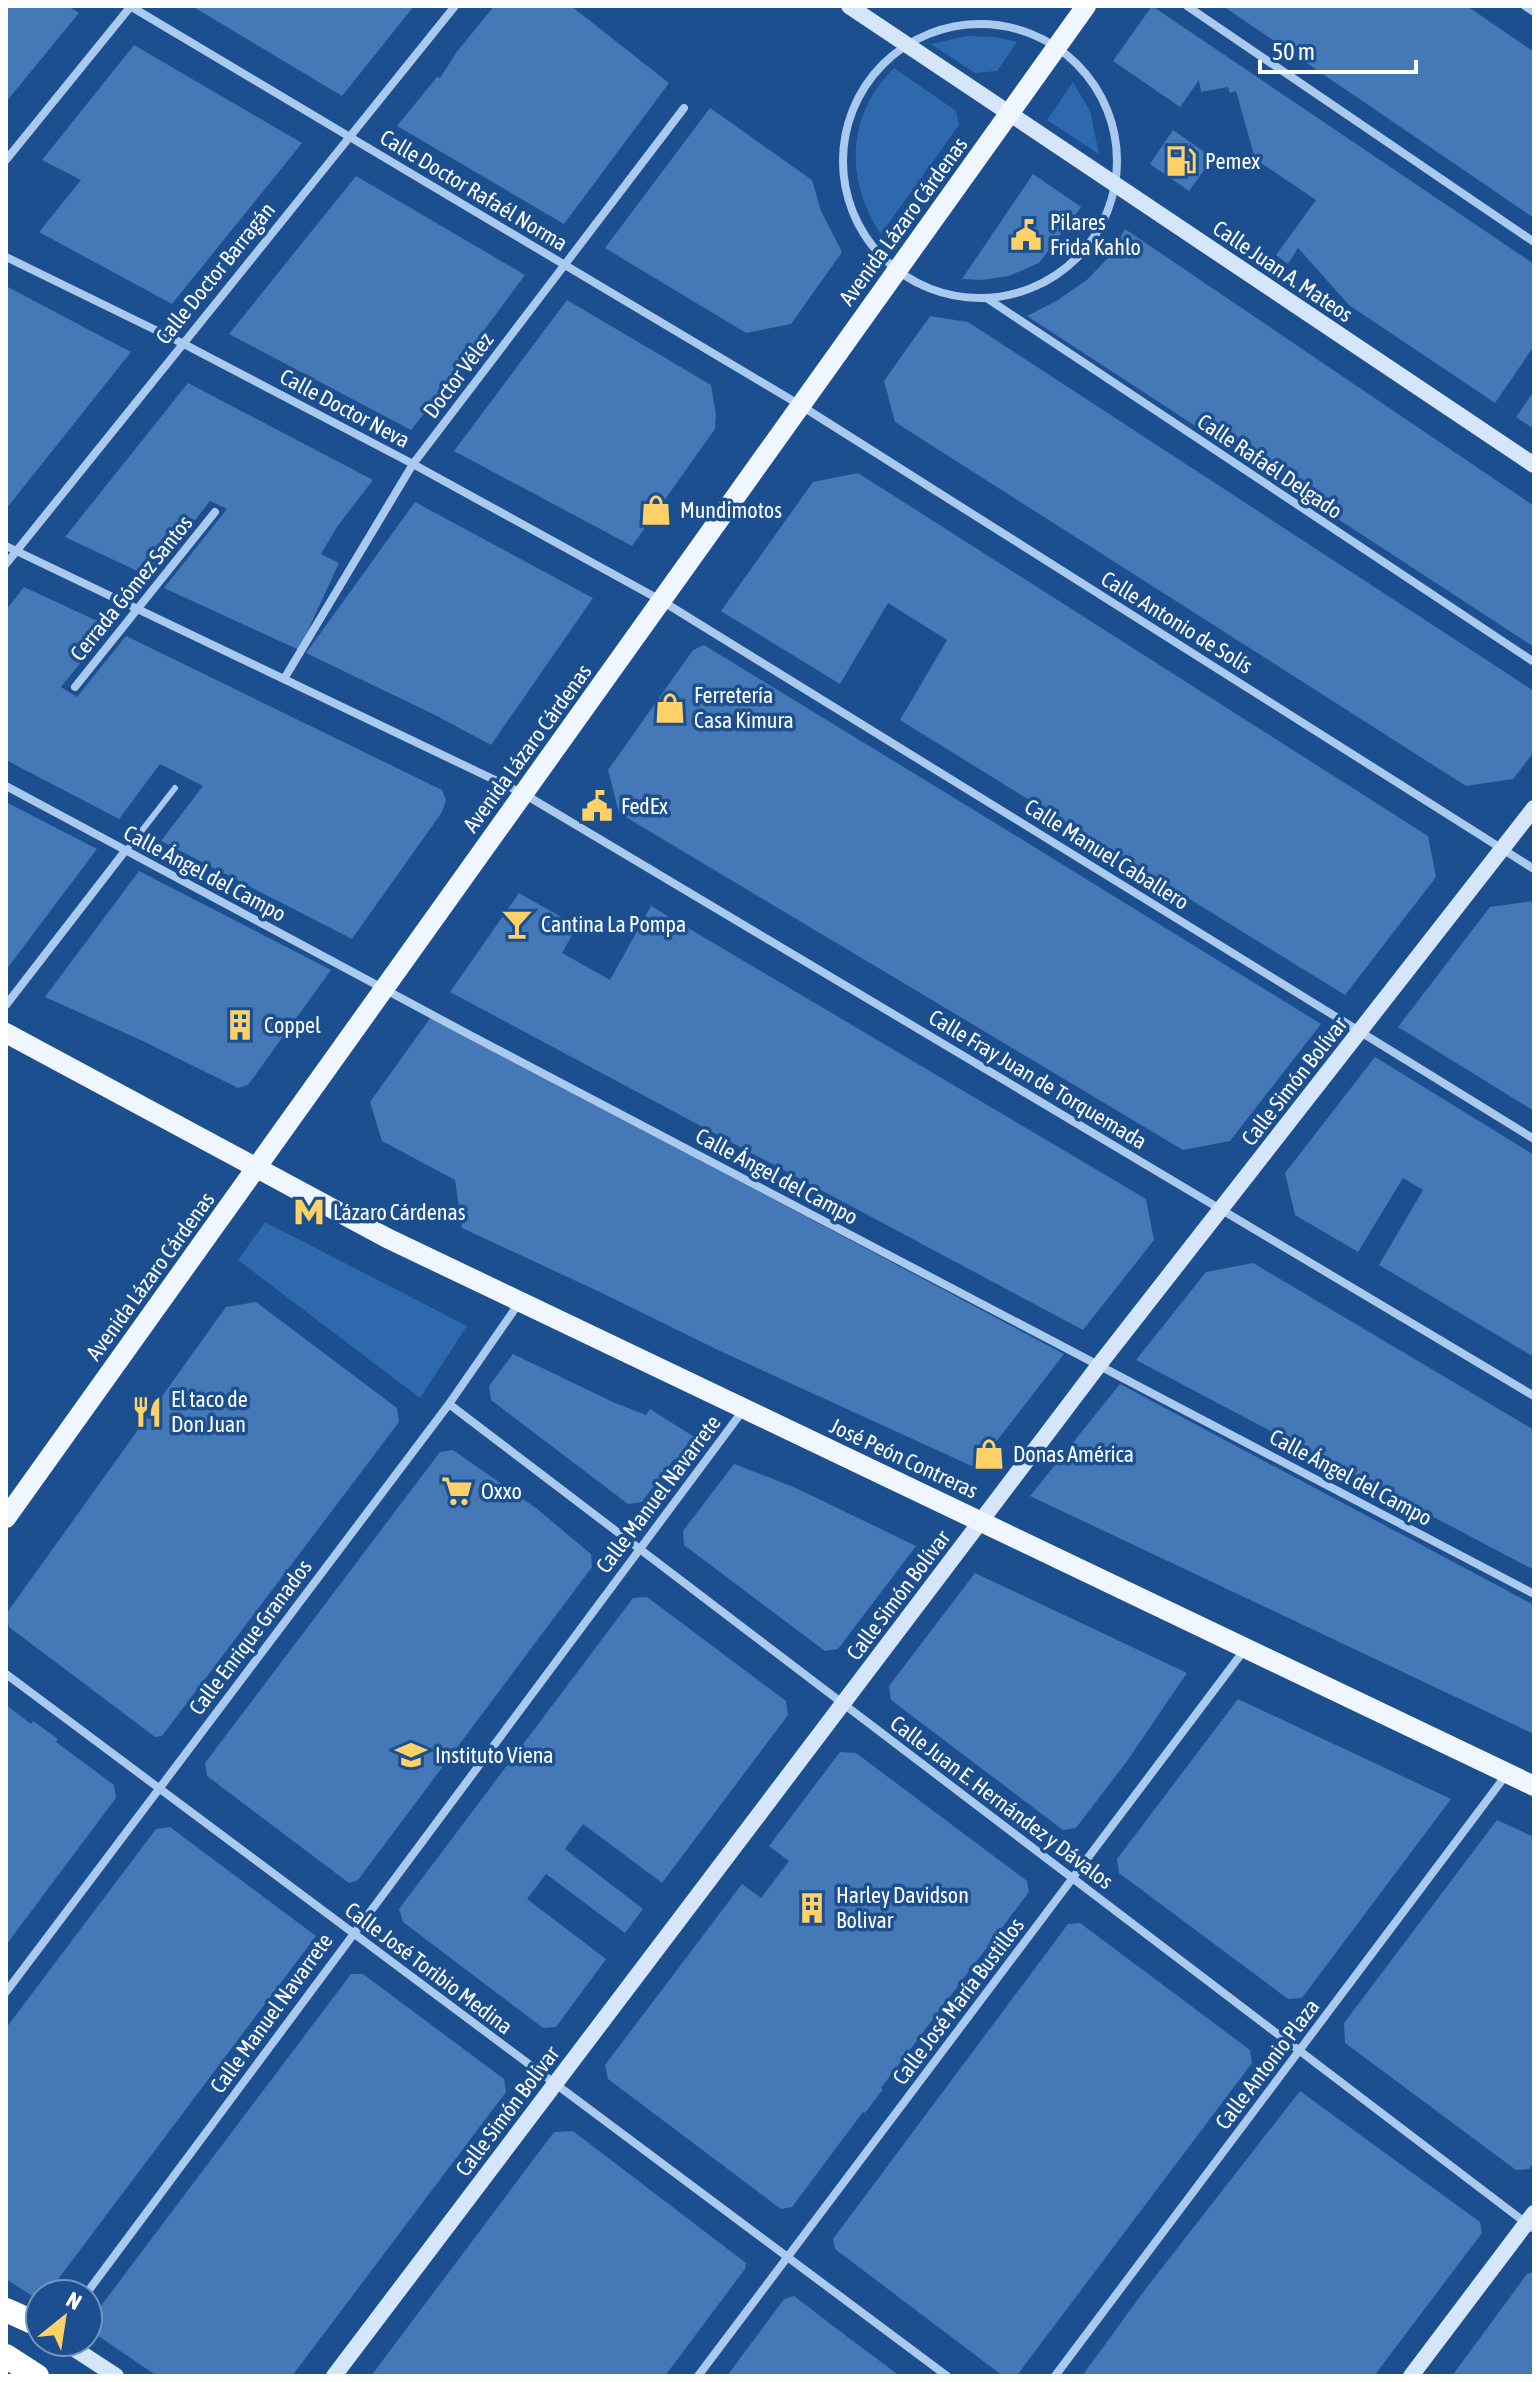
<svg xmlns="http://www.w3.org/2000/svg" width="1540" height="2382" viewBox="0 0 1540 2382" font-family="'Asap Condensed',sans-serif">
<rect width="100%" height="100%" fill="#1b4f8f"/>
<path fill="#2e69ad" d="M966,36L996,37L1017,42L997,71L975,73L931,44Z
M894,68L956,111L959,125L881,234C844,181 847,114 894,68Z
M1073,82L1090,111L1099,154L1047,120Z
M265,1222L467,1326L420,1398L238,1260Z"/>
<path fill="#4478b7" d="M6,6H68L79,13L6,102Z
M192,6H414L342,96Z
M494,6H571L669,83L564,224L397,126L437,77L440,78L456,53Z
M1152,6L1534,264V346L1495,403L1349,305L1298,248L1288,264L1276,255L1316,200L1255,159L1236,91L1230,93L1228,87L1201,92L1199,80L1180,107L1113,61Z
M1223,6H1467L1534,52V218Z
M134,45L302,143L172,304L39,232L81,180L42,160Z
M710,108L812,180L821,211L842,252L791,324L746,333L605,248Z
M1173,130L1213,158L1189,191L1150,164Z
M1033,174L1081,207L1039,263L1009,276L982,280L962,279Z
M356,176L525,275L468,352L455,375L411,430L229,334Z
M1125,229L1534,506V647L1027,316L1058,300L1088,279L1108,258Z
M6,286L131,352L6,509Z
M567,300L711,385L716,415L715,429L632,546L454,451Z
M930,316L968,322L1534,691V752L1513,779L1466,786L895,422L884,381Z
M188,383L373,480L337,527L321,554L339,563L299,650L164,588L227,509L210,501L150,577L65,537Z
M1534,391V429L1516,417Z
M858,473L1428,836L1436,877L1345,995L900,720L947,640L888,603L840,684L721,611L813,482Z
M415,502L593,598L491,745L435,715L306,653Z
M24,587L106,625L107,630L61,687L77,697L126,636L442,790L446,800L442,812L352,939L161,841L203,786L160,764L119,819L6,760V610Z
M704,645L1005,829L1321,1024L1230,1141L1183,1150L619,813L608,770L693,650Z
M6,802L97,849L6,970Z
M139,871L331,970L248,1085L238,1088L145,1042L45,997Z
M519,893L577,926L562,953L610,980L651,906L1146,1199L1154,1240L1083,1330L450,992Z
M1534,901V1111L1398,1027L1490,907Z
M431,1017L974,1306L1064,1354L976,1468L720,1351L602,1293L462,1228L455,1180L382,1141L370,1102Z
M1375,1057L1534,1155V1357L1379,1265L1423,1190L1403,1178L1358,1252L1295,1215L1285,1173Z
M1253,1263L1534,1430V1570L1136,1360L1206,1272Z
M256,1302L397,1408L399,1422L162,1736L155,1737L9,1627L6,1614L226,1307Z
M513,1354L615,1403L646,1415L650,1409L696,1438L680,1464L674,1459L642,1502L628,1504L491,1400L489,1386Z
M1120,1384L1534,1605V1734L1030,1496Z
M453,1450L536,1508L591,1554L592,1567L358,1880L349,1883L207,1776L205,1763L440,1452Z
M734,1464L796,1488L916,1546L838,1649L825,1651L684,1545L683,1531Z
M975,1573L1187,1673L1127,1761L1076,1828L1063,1830L891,1700L889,1686Z
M647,1597L786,1701L788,1715L662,1883L583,1824L565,1849L643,1909L625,1933L546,1874L527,1899L606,1959L556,2027L543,2028L403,1922L399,1909L633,1598Z
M1238,1699L1451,1799L1302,1998L1288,1999L1119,1873L1117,1859Z
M6,1705L31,1724L33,1721L58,1739L56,1742L114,1785L116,1798L6,1945Z
M840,1752L856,1753L1027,1881L1029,1892L881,2088L883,2089L865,2113L863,2112L792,2207L781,2209L608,2079L605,2065L742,1884L761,1898L789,1861L769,1846Z
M1497,1820L1534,1837V2162L1529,2169L1516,2170L1345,2043L1344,2023Z
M170,1827L316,1936L47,2294H40V2301L6,2279V2028L156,1829Z
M1080,1923L1250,2050L1252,2063L1018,2374L1003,2376L835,2249L833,2239L1068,1924Z
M351,1974H363L504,2079L506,2092L292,2376H157L88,2329V2323Z
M1300,2091L1480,2222L1482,2233L1374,2376H1082L1147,2287Z
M573,2131L746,2263L745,2269L665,2376H371L554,2132Z
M1534,2272V2376H1452L1527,2274Z
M794,2296L845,2335L900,2376H727L784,2299Z"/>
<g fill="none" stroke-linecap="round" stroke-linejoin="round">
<path stroke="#a9c9ee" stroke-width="6" d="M126,851L175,788"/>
<path stroke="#a9c9ee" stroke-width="8" d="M130,6L800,405L1534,869
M1187,6L1534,242
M1525,6L1534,12
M843 161a137 137 0 1 1 274 0a137 137 0 1 1-274 0Z
M6,160L131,6
M6,257L182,343L413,464L662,601L1534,1139
M988,299L1534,662
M6,546L524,794L1534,1396
M6,564L455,6
M284,679L413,464L684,108
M75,687L215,512
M6,786L468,1034L1534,1594
M6,1005L125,851
M449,1404L1534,2229
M6,1674L947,2376
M6,1992L449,1404L519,1303
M86,2294L744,1409
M698,2376L1245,1649
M1055,2376L1506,1775"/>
<path stroke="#d6e6fa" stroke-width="16" d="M849,6L1534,465
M64,2342L116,2376
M334,2376L1099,1365L1534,808
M1411,2376L1534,2213"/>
<path stroke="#f0f6ff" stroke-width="20" d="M6,1033L387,1238L1534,1786
M6,1518L1086,6"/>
<path stroke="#fff" stroke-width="24" d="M6,2310L35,2323
M6,2356L37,2376"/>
</g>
<defs>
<symbol id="fuel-bare" viewBox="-9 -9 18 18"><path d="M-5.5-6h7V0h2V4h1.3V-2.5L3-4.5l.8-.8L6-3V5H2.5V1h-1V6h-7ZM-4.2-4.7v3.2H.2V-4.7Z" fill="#ffd166" stroke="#1b4f8f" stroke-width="2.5" paint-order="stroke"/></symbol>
<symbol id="civic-bare" viewBox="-9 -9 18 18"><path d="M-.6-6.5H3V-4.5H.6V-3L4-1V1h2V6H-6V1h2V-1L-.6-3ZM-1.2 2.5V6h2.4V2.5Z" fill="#ffd166" stroke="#1b4f8f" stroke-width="2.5" paint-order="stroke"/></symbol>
<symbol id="shop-bare" viewBox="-9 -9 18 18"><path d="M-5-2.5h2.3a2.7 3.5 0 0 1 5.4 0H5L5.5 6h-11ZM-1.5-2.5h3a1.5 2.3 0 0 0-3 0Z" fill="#ffd166" stroke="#1b4f8f" stroke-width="2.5" paint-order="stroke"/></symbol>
<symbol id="bar-bare" viewBox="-9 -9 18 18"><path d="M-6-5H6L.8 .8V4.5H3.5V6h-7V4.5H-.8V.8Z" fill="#ffd166" stroke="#1b4f8f" stroke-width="2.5" paint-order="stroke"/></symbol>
<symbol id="building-bare" viewBox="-9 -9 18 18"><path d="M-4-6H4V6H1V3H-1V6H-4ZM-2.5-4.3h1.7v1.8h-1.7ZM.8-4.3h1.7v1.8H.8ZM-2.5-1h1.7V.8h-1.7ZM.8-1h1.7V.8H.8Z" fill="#ffd166" stroke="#1b4f8f" stroke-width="2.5" paint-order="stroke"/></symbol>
<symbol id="metro-bare" viewBox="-9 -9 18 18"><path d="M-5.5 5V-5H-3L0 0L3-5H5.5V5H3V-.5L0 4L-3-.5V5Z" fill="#ffd166" stroke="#1b4f8f" stroke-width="2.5" paint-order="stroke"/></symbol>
<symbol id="restaurant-bare" viewBox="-9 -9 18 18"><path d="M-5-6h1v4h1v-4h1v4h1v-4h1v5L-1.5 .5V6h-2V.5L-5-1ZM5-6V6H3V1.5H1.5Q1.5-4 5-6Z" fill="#ffd166" stroke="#1b4f8f" stroke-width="2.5" paint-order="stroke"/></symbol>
<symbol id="supermarket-bare" viewBox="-9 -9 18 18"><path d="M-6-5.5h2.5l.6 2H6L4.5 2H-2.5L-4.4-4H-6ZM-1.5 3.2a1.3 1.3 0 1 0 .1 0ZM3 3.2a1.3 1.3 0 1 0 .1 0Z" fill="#ffd166" stroke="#1b4f8f" stroke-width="2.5" paint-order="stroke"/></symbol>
<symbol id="school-bare" viewBox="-9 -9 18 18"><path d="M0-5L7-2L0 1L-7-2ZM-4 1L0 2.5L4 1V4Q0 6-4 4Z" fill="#ffd166" stroke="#1b4f8f" stroke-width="2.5" paint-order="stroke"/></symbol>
</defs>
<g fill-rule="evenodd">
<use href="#fuel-bare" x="1159" y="139" width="44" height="44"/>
<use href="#civic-bare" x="1004" y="213" width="44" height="44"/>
<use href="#shop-bare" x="634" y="488" width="44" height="44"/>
<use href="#shop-bare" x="648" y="686" width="44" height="44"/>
<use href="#civic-bare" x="575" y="784" width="44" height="44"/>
<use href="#bar-bare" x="495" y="902" width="44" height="44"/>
<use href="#building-bare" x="218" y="1003" width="44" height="44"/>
<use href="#metro-bare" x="287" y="1190" width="44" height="44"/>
<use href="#restaurant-bare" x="125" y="1390" width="44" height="44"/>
<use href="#shop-bare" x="967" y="1432" width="44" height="44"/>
<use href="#supermarket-bare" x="435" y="1469" width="44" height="44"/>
<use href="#school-bare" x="389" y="1733" width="44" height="44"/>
<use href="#building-bare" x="790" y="1886" width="44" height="44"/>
</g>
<g text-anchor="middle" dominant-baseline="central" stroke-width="7" stroke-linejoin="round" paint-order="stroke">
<g font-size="22" fill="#fff" stroke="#1b4f8f" text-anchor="start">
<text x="1205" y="161">Pemex</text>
<text x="1050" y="222">Pilares<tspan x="1050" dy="25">Frida Kahlo</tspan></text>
<text x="680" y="510">Mundimotos</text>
<text x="694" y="695">Ferretería<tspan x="694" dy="25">Casa Kimura</tspan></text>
<text x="621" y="806">FedEx</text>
<text x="541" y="924">Cantina La Pompa</text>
<text x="264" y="1025">Coppel</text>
<text x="333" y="1212">Lázaro Cárdenas</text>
<text x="171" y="1399">El taco de<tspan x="171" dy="25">Don Juan</tspan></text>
<text x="1013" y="1454">Donas América</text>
<text x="481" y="1491">Oxxo</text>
<text x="435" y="1755">Instituto Viena</text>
<text x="836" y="1895">Harley Davidson<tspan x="836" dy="25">Bolivar</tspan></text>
</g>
<g font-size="22" fill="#fff" stroke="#1b4f8f">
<text transform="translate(474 190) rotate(31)">Calle Doctor Rafaél Norma</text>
<text transform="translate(903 221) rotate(-54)">Avenida Lázaro Cárdenas</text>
<text transform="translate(1283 271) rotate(34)">Calle Juan A. Mateos</text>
<text transform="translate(215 273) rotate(-51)">Calle Doctor Barragán</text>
<text transform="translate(458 375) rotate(-53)">Doctor Vélez</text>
<text transform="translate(345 408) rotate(28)">Calle Doctor Neva</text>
<text transform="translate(1270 466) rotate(34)">Calle Rafaél Delgado</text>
<text transform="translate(131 588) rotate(-51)">Cerrada Gómez Santos</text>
<text transform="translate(1177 622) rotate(32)">Calle Antonio de Solís</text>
<text transform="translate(527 748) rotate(-54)">Avenida Lázaro Cárdenas</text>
<text transform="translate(1107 854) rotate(32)">Calle Manuel Caballero</text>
<text transform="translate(205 873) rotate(28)">Calle Ángel del Campo</text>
<text transform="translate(1038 1079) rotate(31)">Calle Fray Juan de Torquemada</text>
<text transform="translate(1294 1081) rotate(-52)">Calle Simón Bolívar</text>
<text transform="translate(777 1176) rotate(28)">Calle Ángel del Campo</text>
<text transform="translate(150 1276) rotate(-54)">Avenida Lázaro Cárdenas</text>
<text transform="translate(904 1458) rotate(25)">José Peón Contreras</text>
<text transform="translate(1351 1477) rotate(28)">Calle Ángel del Campo</text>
<text transform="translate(658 1494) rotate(-53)">Calle Manuel Navarrete</text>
<text transform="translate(898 1595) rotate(-53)">Calle Simón Bolívar</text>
<text transform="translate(250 1637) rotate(-53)">Calle Enrique Granados</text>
<text transform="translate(1002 1802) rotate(37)">Calle Juan E. Hernández y Dávalos</text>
<text transform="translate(429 1968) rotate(37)">Calle José Toribio Medina</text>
<text transform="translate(958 2001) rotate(-53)">Calle José María Bustillos</text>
<text transform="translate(271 2013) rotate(-54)">Calle Manuel Navarrete</text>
<text transform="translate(1267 2064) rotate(-53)">Calle Antonio Plaza</text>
<text transform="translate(507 2111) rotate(-53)">Calle Simón Bolívar</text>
</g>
</g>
<rect width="1540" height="2382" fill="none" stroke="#ffffff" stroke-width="16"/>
<g transform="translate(64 2318) rotate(30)"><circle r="38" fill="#1b4f8f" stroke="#7695bc" stroke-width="2"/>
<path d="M0-6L14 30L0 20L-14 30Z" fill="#ffd166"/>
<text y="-12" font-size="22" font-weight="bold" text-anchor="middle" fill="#ffffff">N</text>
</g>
<path d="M1260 60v12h156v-12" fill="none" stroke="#ffffff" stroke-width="4"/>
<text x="1272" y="60" font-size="24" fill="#ffffff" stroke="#1b4f8f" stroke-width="6" paint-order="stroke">50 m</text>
</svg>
